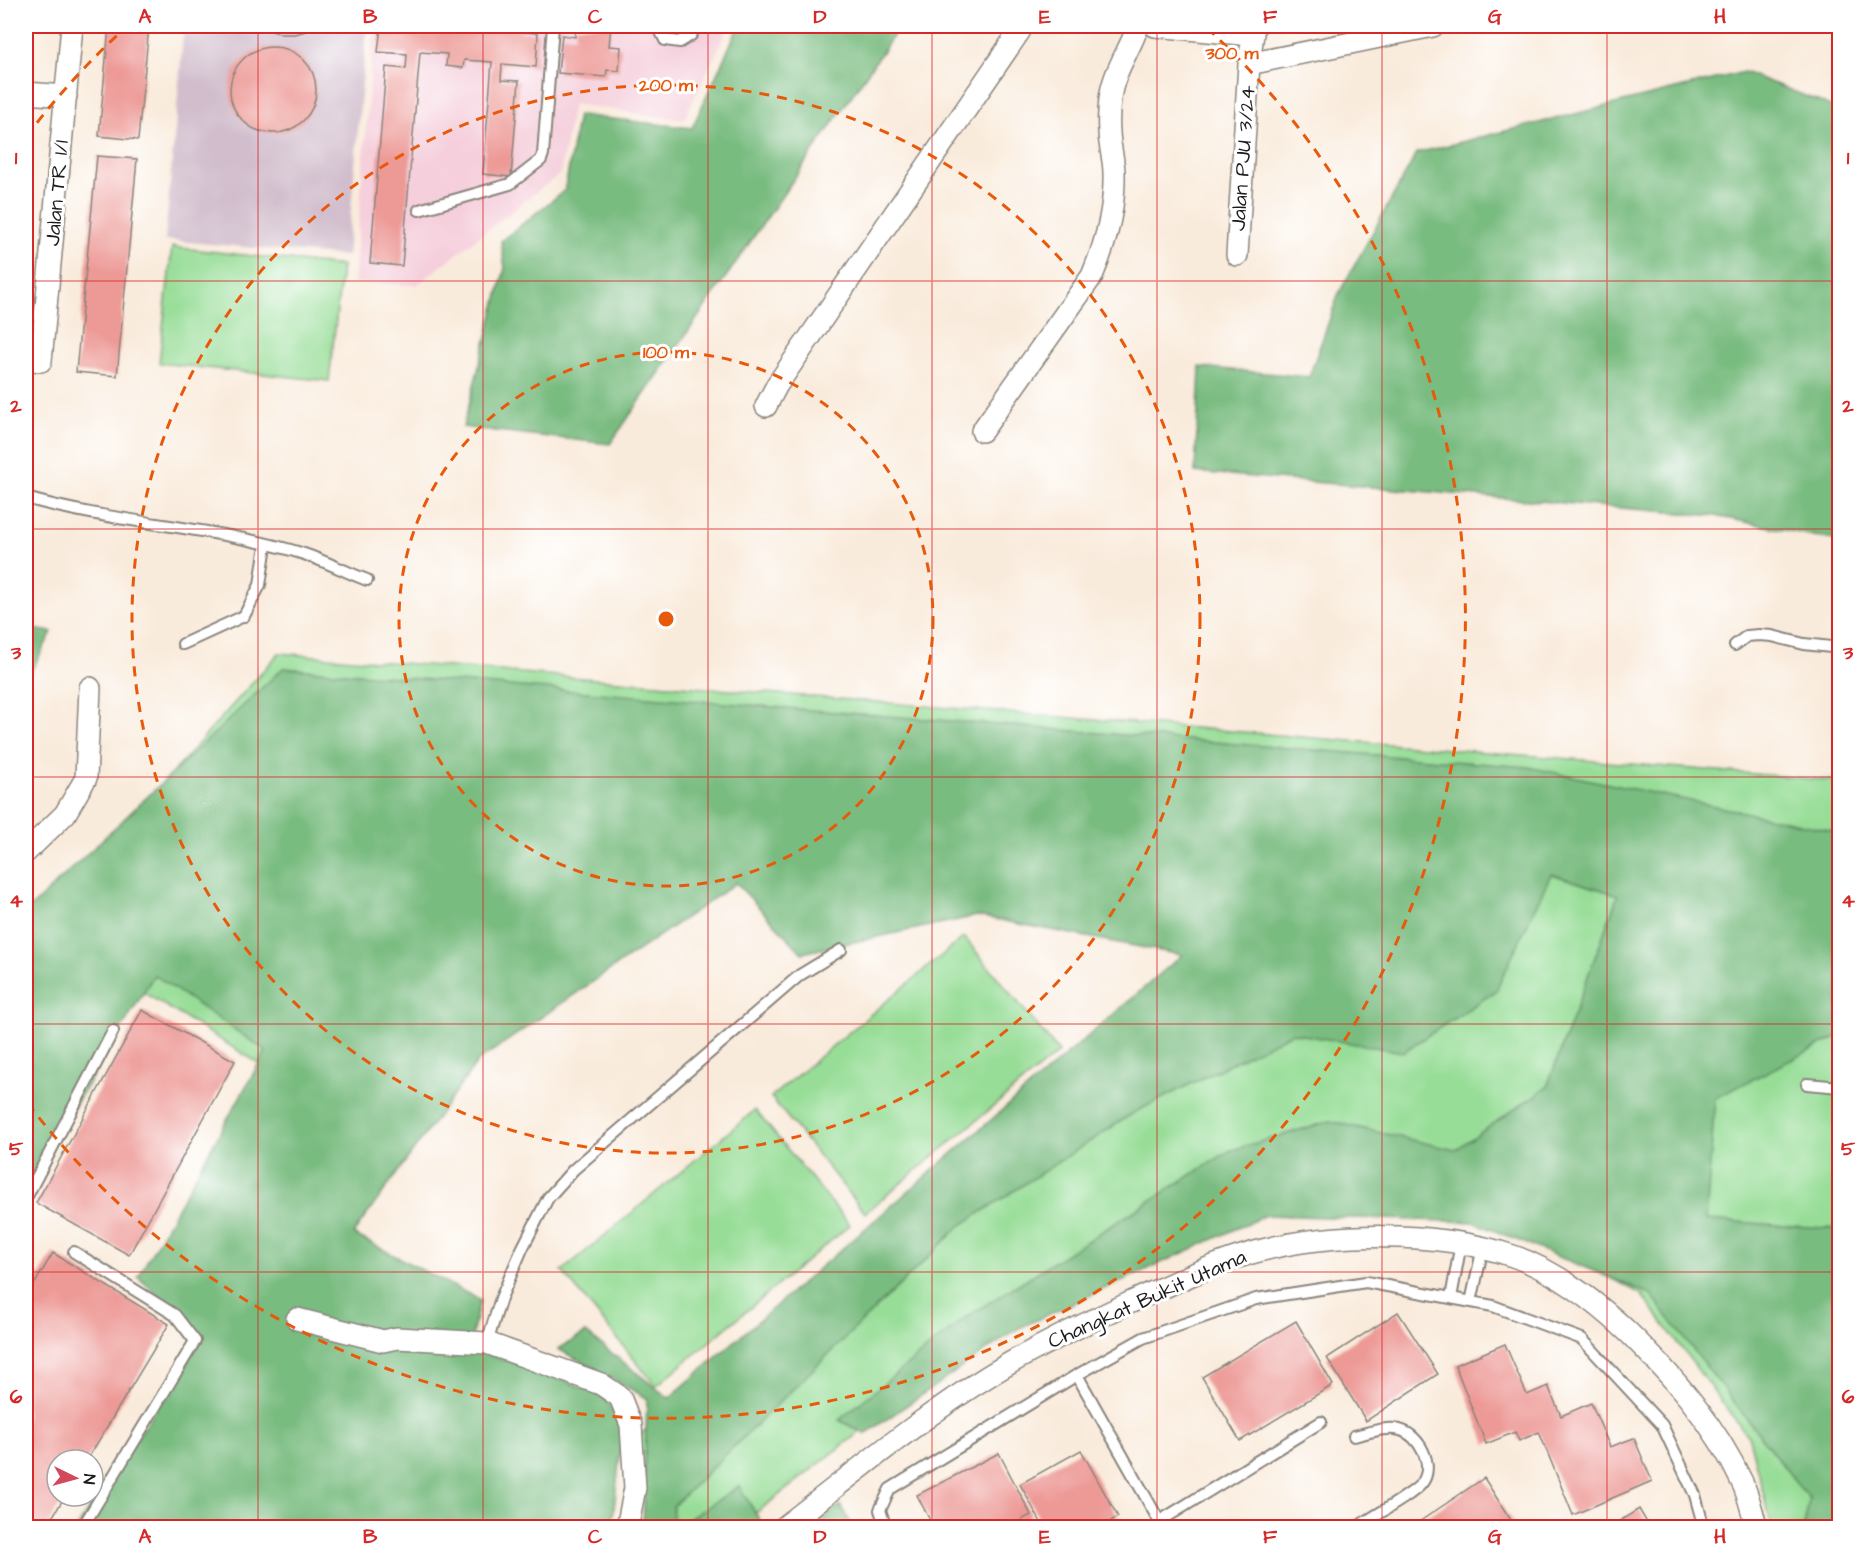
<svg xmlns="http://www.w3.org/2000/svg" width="1865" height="1553" viewBox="0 0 1865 1553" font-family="'Architects Daughter',sans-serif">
<rect width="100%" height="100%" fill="#fff"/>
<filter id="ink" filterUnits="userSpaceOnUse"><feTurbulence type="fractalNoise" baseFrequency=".0167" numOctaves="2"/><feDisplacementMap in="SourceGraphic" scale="12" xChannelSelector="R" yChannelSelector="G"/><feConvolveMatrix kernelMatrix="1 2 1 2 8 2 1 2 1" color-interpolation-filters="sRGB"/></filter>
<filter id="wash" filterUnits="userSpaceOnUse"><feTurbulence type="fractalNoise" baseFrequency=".008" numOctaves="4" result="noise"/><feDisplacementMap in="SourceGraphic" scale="24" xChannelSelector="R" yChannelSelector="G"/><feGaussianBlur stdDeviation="1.35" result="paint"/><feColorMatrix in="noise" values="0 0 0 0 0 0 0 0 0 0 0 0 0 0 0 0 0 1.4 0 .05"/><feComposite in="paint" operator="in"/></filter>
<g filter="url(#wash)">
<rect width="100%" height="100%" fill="#f9ebdb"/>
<path fill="#f5cfdb" d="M374,26H729L684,120L573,104L560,174L417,285L354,283Z"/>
<path fill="#d1bdcc" d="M184,26H367L347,256L165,240Z"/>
<path fill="#97dd97" stroke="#5a7c5a" stroke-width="1.5" d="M172,247L342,266L329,381L159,363Z
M279,653L1839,781V1527H1772L1749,1438L1641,1294L1466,1203H1255L973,1344L738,1527H659L634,1439L1229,969L1188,894L749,846L263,1066L36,926Z
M964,937L1059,1052L865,1213L771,1097Z
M755,1110L850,1225L656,1386L562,1271Z"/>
<path fill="#79bc80" stroke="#4a6c4e" stroke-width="1.5" d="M739,26H900L610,444L463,427L505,268L501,241L565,190L578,115L692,128Z
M1744,72L1836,108L1839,112V541L1716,516L1195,472L1200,367L1309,377L1339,293L1417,153Z
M26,628L52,632L26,681Z
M283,668L1528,767L1839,832V1036L1715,1098L1706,1220L1839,1229V1527H1804L1809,1499L1650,1294L1473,1222L1266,1215L1019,1328L865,1434L839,1420L965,1318L1229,1151L1330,1121L1455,1150L1547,1087L1618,895L1551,874L1496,991L1403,1052L1292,1033L1135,1112L960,1226L673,1506L672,1527H643L647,1398L558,1349L586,1333L669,1398L1182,955L977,916L802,953L736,883L478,1061L353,1234L480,1300L469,1348L560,1378L604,1397L623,1427L612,1527H77L204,1337L138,1277L266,1051L154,975L26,1186V912Z
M739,1486L764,1527H677Z
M840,1505L853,1527H815Z"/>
<g id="blocks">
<path fill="#ed9a96" d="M26,26H32L30,47L26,46Z
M109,26H149L138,140L99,136Z
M264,26H314L309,30L295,34H281Z
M381,26H439L492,31L493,26H522L521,32L538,33L536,67L502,64L501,80L519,81L511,177L483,174L492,62L464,60L463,68L446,66L447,54L420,52L402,266L370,263L386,67L406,69L407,54L378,52Z
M576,26H611L609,46L621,47L619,71L607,70L606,77L558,73L562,35L575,37Z
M230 90a43 43 0 1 1 86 0a43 43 0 1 1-86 0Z
M97,156L137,159L117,376L76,372Z
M142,1010L235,1061L129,1255L36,1203Z
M53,1253L169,1324L87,1460H57V1496H65L46,1528H26V1298Z
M1398,1312L1438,1374L1366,1421L1327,1358Z
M1296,1321L1333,1385L1240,1441L1202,1377Z
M1505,1344L1527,1395L1548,1386L1561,1416L1591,1403L1610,1447L1634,1438L1652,1481L1573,1515L1539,1432L1519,1441L1515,1432L1486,1444L1455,1365Z
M1081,1450L1118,1517L1099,1528H1044L1020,1484Z
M999,1453L1031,1515L1006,1528H934L917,1495Z
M1484,1478L1516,1528H1410Z
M1639,1509L1650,1528H1608Z"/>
</g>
</g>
<g filter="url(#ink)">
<use href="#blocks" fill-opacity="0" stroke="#8a847c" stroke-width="1.5"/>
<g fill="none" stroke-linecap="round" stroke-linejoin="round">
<defs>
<path id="service" d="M660,26V30L665,40L680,42L691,35L696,26
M419,210L510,184L541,160L543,154L553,26
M26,498C116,524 214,526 304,554C325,561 346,572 367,580
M183,644L244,616L260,585L266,545
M1735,645L1747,636L1759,635L1772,636L1804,644L1840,648
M1807,1084L1840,1087
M26,1198L113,1031
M74,1252L175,1315L195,1341L82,1528
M1451,1298L1461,1243
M1471,1302L1483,1247
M487,1343L501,1298L522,1249L548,1198L573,1170L800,975L841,950
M1077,1375L1162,1526
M1354,1436C1368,1433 1386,1426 1400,1430C1420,1435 1435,1466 1422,1483C1413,1495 1370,1518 1356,1528
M1160,1521L1321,1422
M886,1528L880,1510L890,1489L1077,1375L1143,1338L1256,1299L1366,1282L1493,1306L1582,1339L1662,1425L1695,1495L1704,1528"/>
<path id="minor" d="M1155,26L1252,35
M1249,64L1433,26
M26,93L66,96
M1237,255L1249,64L1254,26
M26,359L41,361L72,26
M766,406L777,385L1019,32L1022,26
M982,431L1092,276C1106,243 1115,209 1114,173C1114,159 1109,145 1109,131C1108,121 1109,109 1110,99C1113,72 1130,50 1138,26
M26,852L65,814L86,778L90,688
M297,1319L383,1341L397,1338L487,1343L601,1384L620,1397L631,1425L635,1488L627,1528
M783,1528C851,1476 917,1420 990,1375C1034,1348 1080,1326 1127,1304C1167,1286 1207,1266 1248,1254C1326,1231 1437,1230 1513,1256C1556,1271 1595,1301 1627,1331C1673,1376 1715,1424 1742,1482C1749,1496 1752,1513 1757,1528"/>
</defs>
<use href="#service" stroke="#8a847c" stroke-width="14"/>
<use href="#minor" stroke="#8a847c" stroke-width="24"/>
<use href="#service" stroke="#fff" stroke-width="10"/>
<use href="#minor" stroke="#fff" stroke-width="21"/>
</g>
</g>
<path fill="none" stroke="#d62828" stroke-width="1.5" stroke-opacity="0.55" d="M258,26V1528M483,26V1528M708,26V1528M932,26V1528M1157,26V1528M1382,26V1528M1607,26V1528M26,281H1840M26,529H1840M26,777H1840M26,1024H1840M26,1272H1840"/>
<g fill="none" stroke="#e8590c" stroke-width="3" stroke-dasharray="10 8">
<circle cx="666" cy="619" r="267"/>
<circle cx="666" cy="619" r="534"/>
<path d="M26 137A801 801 0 0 1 125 28M1207 28A801 801 0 1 1 26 1101"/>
</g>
<g text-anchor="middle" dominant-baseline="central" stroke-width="6" stroke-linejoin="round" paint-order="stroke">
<g font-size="21" fill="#1c1c1c" stroke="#fff">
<text transform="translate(1243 158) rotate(-86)">Jalan PJU 3/24</text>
<text transform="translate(57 193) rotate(-85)">Jalan TR 1/1</text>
<text transform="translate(1147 1299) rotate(-24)">Changkat Bukit Utama</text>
</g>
</g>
<circle cx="666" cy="619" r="9" fill="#e8590c" stroke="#fff" stroke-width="3"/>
<g font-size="18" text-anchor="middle" font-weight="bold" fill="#e8590c" stroke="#fff" stroke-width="6" stroke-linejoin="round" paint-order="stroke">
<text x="1232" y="59">300 m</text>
<text x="666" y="91">200 m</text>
<text x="666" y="358">100 m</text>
</g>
<rect width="1865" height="1553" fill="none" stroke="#fff" stroke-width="66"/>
<g transform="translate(75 1478) rotate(95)"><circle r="28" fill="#ffffff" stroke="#a4a4a4" stroke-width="1.5"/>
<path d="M0-4.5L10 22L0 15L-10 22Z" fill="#d1495b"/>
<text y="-9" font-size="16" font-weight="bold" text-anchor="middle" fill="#1c1c1c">N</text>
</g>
<rect x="33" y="33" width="1799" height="1487" fill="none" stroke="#d62828" stroke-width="2"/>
<g font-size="20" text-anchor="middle" font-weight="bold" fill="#d62828">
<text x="145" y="23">A</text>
<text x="370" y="23">B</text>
<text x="595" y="23">C</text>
<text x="820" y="23">D</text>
<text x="1045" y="23">E</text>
<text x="1270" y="23">F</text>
<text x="1495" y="23">G</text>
<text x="1720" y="23">H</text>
<text x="16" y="164">1</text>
<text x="1848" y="164">1</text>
<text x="16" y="412">2</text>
<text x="1848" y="412">2</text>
<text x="16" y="659">3</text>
<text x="1848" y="659">3</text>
<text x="16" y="907">4</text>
<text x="1848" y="907">4</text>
<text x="16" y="1155">5</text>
<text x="1848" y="1155">5</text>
<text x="16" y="1403">6</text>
<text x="1848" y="1403">6</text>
<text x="145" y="1543">A</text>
<text x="370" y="1543">B</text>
<text x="595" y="1543">C</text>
<text x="820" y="1543">D</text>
<text x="1045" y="1543">E</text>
<text x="1270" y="1543">F</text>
<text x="1495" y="1543">G</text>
<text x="1720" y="1543">H</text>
</g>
</svg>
